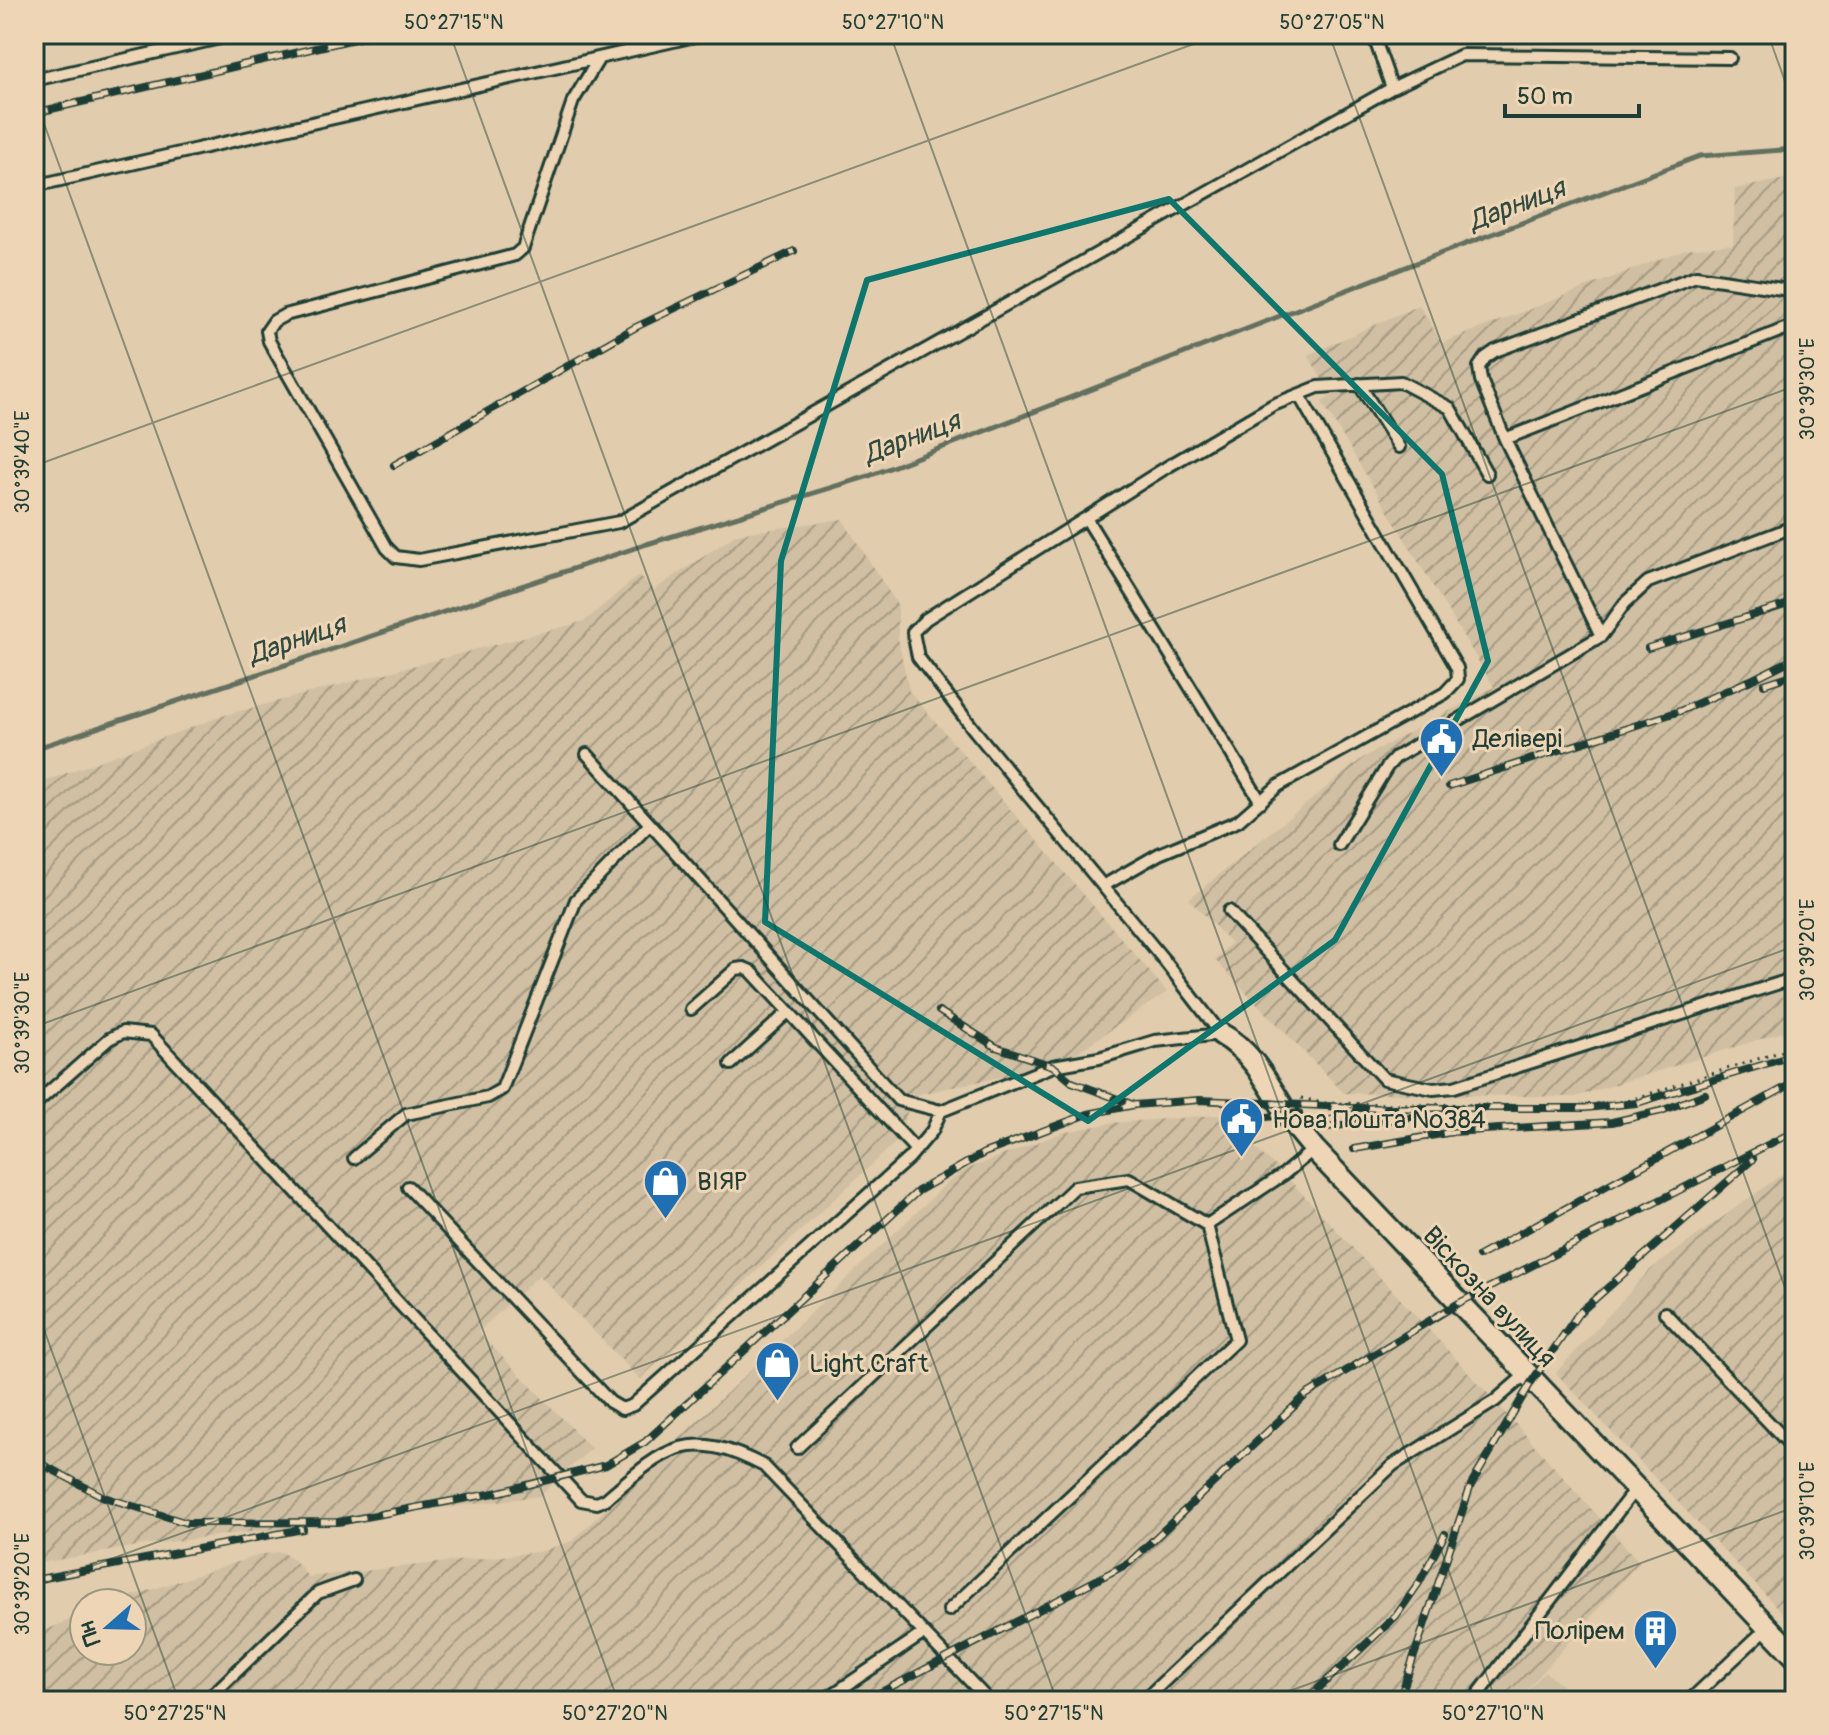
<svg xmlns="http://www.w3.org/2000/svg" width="1829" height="1735" viewBox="0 0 1829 1735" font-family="Pangolin,sans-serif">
<defs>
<pattern id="industrial-furrows" width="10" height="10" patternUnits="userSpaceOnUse" patternTransform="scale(2)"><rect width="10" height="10" fill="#d0bfa2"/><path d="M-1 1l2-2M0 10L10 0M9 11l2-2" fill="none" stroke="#a89c85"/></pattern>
</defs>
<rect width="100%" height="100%" fill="#e1ccad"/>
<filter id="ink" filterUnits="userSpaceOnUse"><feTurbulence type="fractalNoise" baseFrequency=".0125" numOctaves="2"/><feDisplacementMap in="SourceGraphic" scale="16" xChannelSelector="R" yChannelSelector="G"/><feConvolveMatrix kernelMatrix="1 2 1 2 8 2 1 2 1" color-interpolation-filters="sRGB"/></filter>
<g filter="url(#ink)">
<path fill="#d0bfa2" d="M1545,1672L1565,1688L1577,1701H1517Z"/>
<path fill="url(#industrial-furrows)" d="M1795,177V1028L1575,1097L1344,1093L1215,960L1231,943L1189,899L1364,757L1494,687L1322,402L1332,396L1308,355L1419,305L1442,343L1686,249L1733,244L1735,189Z
M842,519L898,606V639L909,691L1167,992L1058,1065L914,1095L895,1143L640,1379L539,1275L478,1332L591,1448L540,1496L144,1545L34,1564V785L225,715L585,621L639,575L654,590L737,534Z
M1218,1115L1284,1174L1495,1401L1639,1562L1517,1701H34V1635L84,1614V1651H132V1603H110L263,1554L282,1552L297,1563L308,1577L539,1552L572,1541L947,1183L965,1170L1061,1133L1111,1123Z
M1795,1165V1626L1556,1373L1650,1270Z"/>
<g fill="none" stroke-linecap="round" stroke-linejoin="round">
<path stroke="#636f5f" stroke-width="5" d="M34,749L647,544L869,476L1447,251L1700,156L1795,149"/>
<defs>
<path id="lane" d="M598,60L573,101L523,248L515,255L504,258L285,315L274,321L267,331L269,341L387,548L396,557L419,560L619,522L1392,88L1373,34
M34,80L238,34
M1392,88L1462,55L1730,58
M34,186L704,34
M1795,291L1696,276L1495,351L1485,358L1479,367L1481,380L1505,439L1601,636L1625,603L1648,582L1795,526
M1359,384L1399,447
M1505,439L1795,325
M1086,518L1261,802
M587,754L898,1100L941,1111
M1339,845L1387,767L1396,757L1601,636
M1103,886L1159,854L1238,821L1278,786L1445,693L1458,679L1457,668L1299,395
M1229,911L1384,1079L1433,1089L1454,1087L1795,978
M691,1009L736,969L744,968L751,971L916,1150
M1221,1034L1164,960L975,731L918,657L913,632L926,619L1167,467L1273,405L1318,387L1401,382L1450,408L1487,474
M731,1064L788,1012
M34,1105L109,1039L123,1032L151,1035L581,1500L597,1503L606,1499C665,1448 688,1426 764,1466L989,1701
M354,1158L406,1114L488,1097L502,1089L576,900L650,824
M408,1187L610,1402L622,1409L633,1405L909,1158L932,1131L941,1111L1053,1066L1099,1058L1155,1041L1221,1034
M1665,1313L1795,1450
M797,1448L1075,1187L1129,1179L1207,1225L1284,1174L1314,1149
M949,1610L1236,1340L1207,1225
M206,1701L318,1593L354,1580
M823,1701L924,1633
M1143,1701L1393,1465L1495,1401L1526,1374
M1473,1701L1636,1488
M1689,1701L1768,1627"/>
<path id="street" d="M1221,1034C1254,1052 1271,1090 1291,1120C1298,1130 1307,1140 1314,1149L1795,1656"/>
</defs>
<use href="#lane" stroke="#1f3d34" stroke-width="16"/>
<use href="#street" stroke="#1f3d34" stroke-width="26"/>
<path stroke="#1f3d34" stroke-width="3" stroke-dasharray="2 6" stroke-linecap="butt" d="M1301,1098L1324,1103L1573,1106L1627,1101L1795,1047"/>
<use href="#lane" stroke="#edd5b5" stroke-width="10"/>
<use href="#street" stroke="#edd5b5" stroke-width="20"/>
<defs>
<path id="rail" d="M34,113L376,34
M394,465L636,327L794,251
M1648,648L1795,602
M1764,684L1795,674
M1449,786L1680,711L1751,680L1795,658
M939,1011L996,1047L1053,1066L1072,1082L1134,1105
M1338,1108H1585L1637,1103L1795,1055
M1243,1120L1299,1113
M1326,1127L1411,1117
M1354,1149L1453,1132L1612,1122L1661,1111L1705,1094
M1479,1256L1795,1082
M34,1460L104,1497L187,1523L338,1522L500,1492L606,1465L645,1442L918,1191L984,1153L1088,1114L1134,1105L1199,1100L1347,1107
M34,1580L303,1529
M864,1701L1129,1563L1306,1395L1459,1303L1795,1131
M1305,1701L1396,1616L1419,1583L1445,1534
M1399,1701L1471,1485L1532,1381L1578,1314L1753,1159"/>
</defs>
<use href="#rail" stroke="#1f3d34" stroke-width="8"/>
<use href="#rail" stroke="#edd5b5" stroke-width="5" stroke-dasharray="15" stroke-linecap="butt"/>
</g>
</g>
<path fill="none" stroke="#0f766e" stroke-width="6" stroke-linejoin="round" d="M1169,199L1442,474L1488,661L1335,940L1088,1121L765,922L781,561L867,280Z"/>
<path fill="none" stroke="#1f3d34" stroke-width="2" stroke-opacity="0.45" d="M450,34L1057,1701M890,34L1496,1701M1329,34L1795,1315M1768,34L1795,109M34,96L618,1701M34,466L1221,34M34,1027L1795,386M34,1302L179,1701M34,1587L1795,946M1262,1701L1795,1507"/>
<defs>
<symbol id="civic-pin" viewBox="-11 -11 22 30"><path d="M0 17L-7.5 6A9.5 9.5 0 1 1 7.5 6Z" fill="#1f6fb2" stroke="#edd5b5"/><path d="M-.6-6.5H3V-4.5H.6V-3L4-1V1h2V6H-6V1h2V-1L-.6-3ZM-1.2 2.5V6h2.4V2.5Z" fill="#fff"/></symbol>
<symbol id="shop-pin" viewBox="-11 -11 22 30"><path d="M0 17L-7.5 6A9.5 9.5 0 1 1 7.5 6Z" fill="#1f6fb2" stroke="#edd5b5"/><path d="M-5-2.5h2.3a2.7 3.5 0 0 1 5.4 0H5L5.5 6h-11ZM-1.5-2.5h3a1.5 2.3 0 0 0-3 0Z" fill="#fff"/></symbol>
<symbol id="building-pin" viewBox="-11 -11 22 30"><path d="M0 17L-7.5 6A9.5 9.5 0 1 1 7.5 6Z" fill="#1f6fb2" stroke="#edd5b5"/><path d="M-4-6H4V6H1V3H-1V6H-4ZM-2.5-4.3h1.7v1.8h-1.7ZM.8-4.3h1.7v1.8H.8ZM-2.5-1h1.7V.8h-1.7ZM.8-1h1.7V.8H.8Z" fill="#fff"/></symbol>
</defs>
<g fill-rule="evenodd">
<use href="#civic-pin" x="1416" y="714" width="51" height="69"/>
<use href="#civic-pin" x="1216" y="1094" width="51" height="69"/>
<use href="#shop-pin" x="640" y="1156" width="51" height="69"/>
<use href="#shop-pin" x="752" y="1338" width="51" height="69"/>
<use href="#building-pin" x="1630" y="1606" width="51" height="69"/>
</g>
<g text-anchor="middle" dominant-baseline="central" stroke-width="6" stroke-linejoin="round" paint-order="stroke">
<g font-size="26" fill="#1f3d34" stroke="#edd5b5" text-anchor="start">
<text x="1473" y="739">Делівері</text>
<text x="1272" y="1120">Нова Пошта №384</text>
<text x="697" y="1182">ВІЯР</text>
<text x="809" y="1364">Light Craft</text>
<text x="1625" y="1631" text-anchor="end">Полірем</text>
</g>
<g font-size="26" fill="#1f3d34" stroke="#edd5b5">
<text transform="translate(1489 1297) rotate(47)">Віскозна вулиця</text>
</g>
<g font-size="28" font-style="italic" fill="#304a3f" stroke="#edd5b5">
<text transform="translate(1517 205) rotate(-21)">Дарниця</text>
<text transform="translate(912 438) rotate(-21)">Дарниця</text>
<text transform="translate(297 640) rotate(-19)">Дарниця</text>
</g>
</g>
<rect width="1829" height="1735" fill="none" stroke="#edd5b5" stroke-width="88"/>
<g transform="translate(108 1627) rotate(250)"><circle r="38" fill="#edd5b5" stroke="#9b9881" stroke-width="2"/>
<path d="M0-6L14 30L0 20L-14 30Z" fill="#1f6fb2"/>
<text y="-12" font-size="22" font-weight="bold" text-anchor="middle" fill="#1f3d34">Пн</text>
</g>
<path d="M1505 104v12h134v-12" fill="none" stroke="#1f3d34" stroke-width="4"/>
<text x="1517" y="104" font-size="24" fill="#1f3d34" stroke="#edd5b5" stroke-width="6" paint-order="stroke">50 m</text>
<rect x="44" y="44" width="1741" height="1647" fill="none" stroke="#1f3d34" stroke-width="3"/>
<g font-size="20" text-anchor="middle" fill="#1f3d34">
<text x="454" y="29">50°27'15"N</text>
<text x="893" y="29">50°27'10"N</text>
<text x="1332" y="29">50°27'05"N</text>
<text transform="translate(1807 389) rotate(-90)" y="7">30°39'30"E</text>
<text transform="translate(22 462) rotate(-90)" y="7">30°39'40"E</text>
<text transform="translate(1807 950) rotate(-90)" y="7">30°39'20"E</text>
<text transform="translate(22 1023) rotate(-90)" y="7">30°39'30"E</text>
<text transform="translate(1807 1511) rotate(-90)" y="7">30°39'10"E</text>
<text transform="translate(22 1584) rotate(-90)" y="7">30°39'20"E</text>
<text x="175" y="1720">50°27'25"N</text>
<text x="615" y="1720">50°27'20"N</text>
<text x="1054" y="1720">50°27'15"N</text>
<text x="1493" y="1720">50°27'10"N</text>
</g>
</svg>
